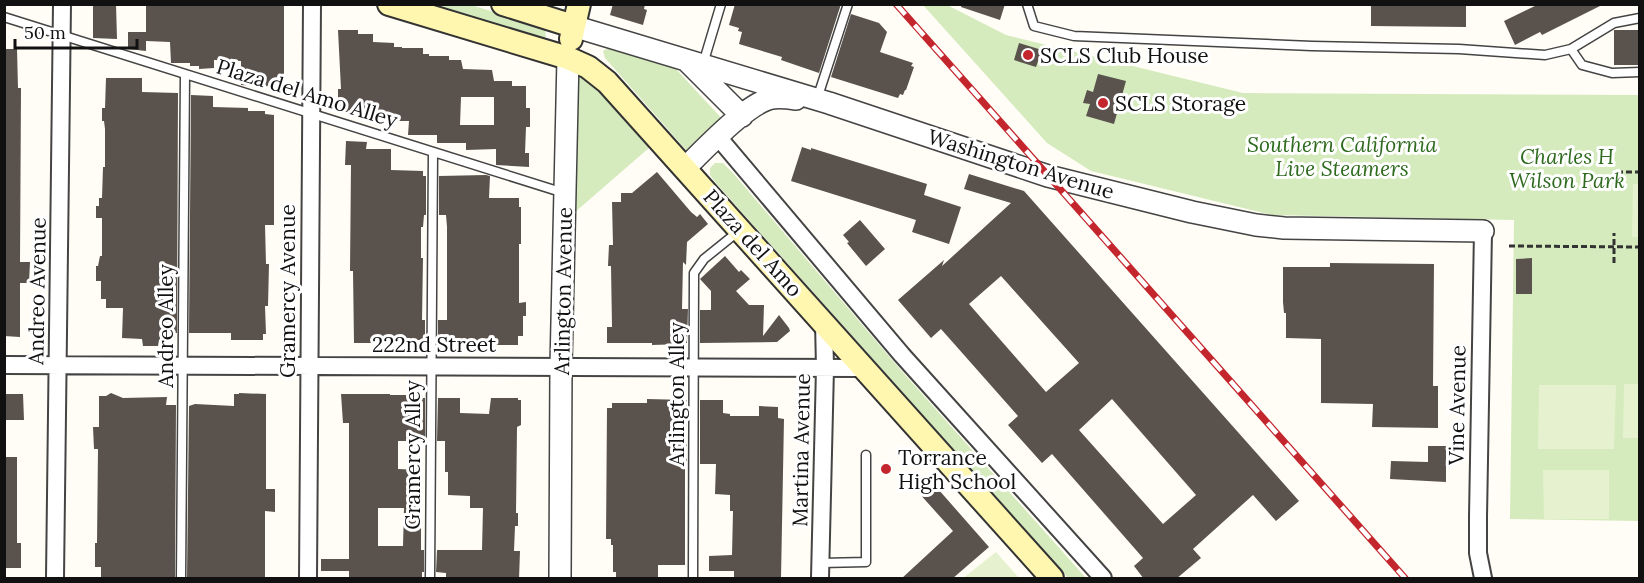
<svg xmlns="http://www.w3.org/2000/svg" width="1644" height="583" viewBox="0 0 1644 583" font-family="Lora,serif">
<rect width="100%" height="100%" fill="#fffdf5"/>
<path fill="#d5ebbd" d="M433,5H471L545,28L546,37L541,38Z
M923,5H947L1006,35L1243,93L1639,95V521L1510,519L1514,220L1272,215L1091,171L1047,143Z
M610,47L676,69L725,122L687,151L605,58L603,51Z
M570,61L657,141L567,219Z
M715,163H723L733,173L899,368L1086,578H1068L715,182L710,175V168Z"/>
<path fill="#e6f2cf" d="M1633,184H1639V237H1632Z
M1624,384H1639V438H1623Z
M1539,385H1616L1614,449H1538Z
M1543,470H1609V519H1544Z
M996,552L1019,578H963Z"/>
<path fill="#5a524d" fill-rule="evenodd" d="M93,4H116L117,39L93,38Z
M159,4H284V87L241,85V61L214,60V68L199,69V66H190V63H171L170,42L146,41V6H159Z
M613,4H645L644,9L647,10L643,25L610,15Z
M735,4H841L819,73L781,60L782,57L739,44L742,32L738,31L739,28L729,25Z
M962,4H1005L1000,20L961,7Z
M1371,4H1466V27L1371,26Z
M1539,4H1604L1542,35L1540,32L1515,45L1504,21Z
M851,14L879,23L887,32L880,52L913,63L911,66L914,67L906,90H905L903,95L900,94L898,98L831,77Z
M338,30H358V34H373V42L394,43V47H402V48H423V54H429V56H449V60H461L463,69L492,70L494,81H512V86H526V108H530V127H526L525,153H529V167L496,165V149L466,150V143H437V135H408L409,121H376V117H358L359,115H351V112H338V89H341ZM461,97H494V125H460Z
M1614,30H1640V65H1614Z
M128,32H146V51L128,49Z
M1019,43L1042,50L1036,67L1014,60Z
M4,49H17L18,88H21L20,262H30L29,283H20V337L4,336Z
M1098,74L1126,81L1114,124L1086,116L1090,104L1083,103L1087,90L1093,92Z
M106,78H142V92L178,93L177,333L162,334V341L159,340L158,346H143L142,339L122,338L123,308H106V299H101V281H96V266H98L100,256H102V218H96V206H99V198H102L103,167H105V129L104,121H102V108H105Z
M191,95L213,96V107L248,108V111H265V114L274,115V225H265L266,264H269L268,306H265L266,334H263V340H231V333H189Z
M346,141L367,142L366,149H391V170L423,171V176H426V215H424L423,227H421V258H423L422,320H425V340H407V343H354L353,271H350L351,165H345Z
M802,147L811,150V148L927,184L924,195L961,207L949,244L912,232L916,220L791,181Z
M657,172L691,212L697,217L700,214L708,224L687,242L686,265L683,262L682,309H688L687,343H684V344L652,345V343H607V327H612L611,266H608L609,245H613L612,202H621V193H632Z
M969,174L1024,191L1299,501L1276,521L1253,495L1193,549L1201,558L1176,579H1144L1134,566L1143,558L1052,454L1042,463L1008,425L1018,416L941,329L931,338L898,300L944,260L942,266L1011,203L964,189ZM1001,276L1079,363L1046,392L969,304ZM1112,399L1196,495L1163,524L1079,430Z
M486,175L490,176L489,198H519V207H521V244H519V303L526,302V316H523V336H518V345H456V341L438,340V320H447V227L446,215H439V176Z
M860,220L885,249L866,266L847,243L849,242L843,235Z
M725,256L739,272L741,270L750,279L736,291L749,305H764L763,336L779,315L789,328L790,331L777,342L700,343V310H711V291L700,279Z
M1532,258V294H1516V259Z
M1330,263L1434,264L1433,386H1438V428L1372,427L1373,404L1321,403V339L1286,338V313H1284L1283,302V267H1330Z
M111,393L123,398L167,397L166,405H176L175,579H101V567H95V543H97L98,449H94L93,427H99V396H106Z
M239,393L266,394V489H275V512L265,511V579H187L189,406L195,404L234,406V394H239Z
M4,394H23L24,420H4Z
M341,394H390V395H423V398H425V441H398V469L421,470V484H418L417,515H421V550H424V572H422V579H349V571H321V559H349V423H343ZM378,508H404L403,546H378Z
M438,398H460V413L489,414L491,398H518V400H521V425L517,427L516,513H518V526H515L514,551H520L519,579H446V573L436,572L437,550H482L483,508H470V496L448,495V472H445V441H437Z
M647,399L687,400V464H685V565H658V579H616V572H613V545H611V539H606L607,408H612V403H647Z
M700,400H723V413L730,414V416H759V406L778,407V418L784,419L781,578L734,577V571H709V556L732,555L733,511H730V495L715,494L716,464H700Z
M1428,446H1446V482L1390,479L1391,461L1428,462Z
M4,457H17V543H21V568H4Z
M931,481L989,547L952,579H901L953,531L918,492Z"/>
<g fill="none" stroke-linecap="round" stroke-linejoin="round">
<defs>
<path id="service" d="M1027,4L1034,26L1074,36L1312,46L1459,49L1545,55L1571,49L1614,23L1640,18
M4,17L564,193
M1571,49L1582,65L1612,73L1640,72
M703,64L721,4
M817,99L848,4
M821,563L866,562V455
M181,578L185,74
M430,578L433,152
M693,578L694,273L704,259L740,230"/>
<path id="minor" d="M718,137L902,355L1103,578
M1483,231L1478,517V553L1483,578
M4,365L864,368
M55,578L62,4
M308,578L312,4
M820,578L825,368L824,322"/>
<path id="tertiary" d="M573,26L829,103L1048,176L1192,212L1256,225L1284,228L1483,231
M687,61L742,116
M685,168C704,150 747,103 772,98C779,97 788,98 796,99
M560,578L561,366L568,58"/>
<path id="secondary" d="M389,4L568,58L588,67L607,82L1052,578
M503,4L573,26
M571,39L579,4"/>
</defs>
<use href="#service" stroke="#444" stroke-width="11"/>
<use href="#minor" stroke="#444" stroke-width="20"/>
<use href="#tertiary" stroke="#444" stroke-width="24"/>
<use href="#secondary" stroke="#333" stroke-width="26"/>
<path stroke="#333" stroke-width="3" stroke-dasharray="6 3" stroke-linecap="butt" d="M1617,172H1640
M1509,246L1640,247
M1614,263V233"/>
<use href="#service" stroke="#fff" stroke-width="8"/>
<use href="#minor" stroke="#fff" stroke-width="16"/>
<use href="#tertiary" stroke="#fff" stroke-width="21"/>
<use href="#secondary" stroke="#fff6b0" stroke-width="22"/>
<defs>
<path id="rail" d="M896,4L1405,578"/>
</defs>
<use href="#rail" stroke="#c4262e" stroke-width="7"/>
<use href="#rail" stroke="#fff" stroke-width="4.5" stroke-dasharray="14" stroke-linecap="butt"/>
</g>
<g fill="#c4262e" stroke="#fff" stroke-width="2">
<circle cx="1028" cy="55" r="6"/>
<circle cx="1103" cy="103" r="6"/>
<circle cx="886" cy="469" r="6"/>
</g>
<g text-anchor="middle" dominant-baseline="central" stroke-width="6" stroke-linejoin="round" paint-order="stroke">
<g font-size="21" fill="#111" stroke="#fff" text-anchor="start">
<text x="1040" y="55">SCLS Club House</text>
<text x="1115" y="103">SCLS Storage</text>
<text x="898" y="457">Torrance<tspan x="898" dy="24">High School</tspan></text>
</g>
<g font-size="21" fill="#111" stroke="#fff">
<text transform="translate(307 93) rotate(17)">Plaza del Amo Alley</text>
<text transform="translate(1021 164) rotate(17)">Washington Avenue</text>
<text transform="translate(753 243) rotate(48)">Plaza del Amo</text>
<text transform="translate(37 291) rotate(-89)">Andreo Avenue</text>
<text transform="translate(287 291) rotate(-90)">Gramercy Avenue</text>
<text transform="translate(563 291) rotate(-89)">Arlington Avenue</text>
<text transform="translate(165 326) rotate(-90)">Andreo Alley</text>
<text x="434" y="344">222nd Street</text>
<text transform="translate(676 394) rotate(-90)">Arlington Alley</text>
<text transform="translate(1457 405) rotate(-89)">Vine Avenue</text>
<text transform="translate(801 450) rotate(-89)">Martina Avenue</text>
<text transform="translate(412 455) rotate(-90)">Gramercy Alley</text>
</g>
<g font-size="21" font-style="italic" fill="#2f6b1f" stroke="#fff">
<text x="1342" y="144">Southern California<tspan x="1342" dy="24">Live Steamers</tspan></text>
<text x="1567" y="156">Charles H<tspan x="1567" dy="24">Wilson Park</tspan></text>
</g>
</g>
<rect width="1644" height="583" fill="none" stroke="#111111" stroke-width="12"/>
<path d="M15 39v9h122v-9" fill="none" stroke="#111111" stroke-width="3"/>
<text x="24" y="39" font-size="18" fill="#111111" stroke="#ffffff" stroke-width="4.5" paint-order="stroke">50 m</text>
</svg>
